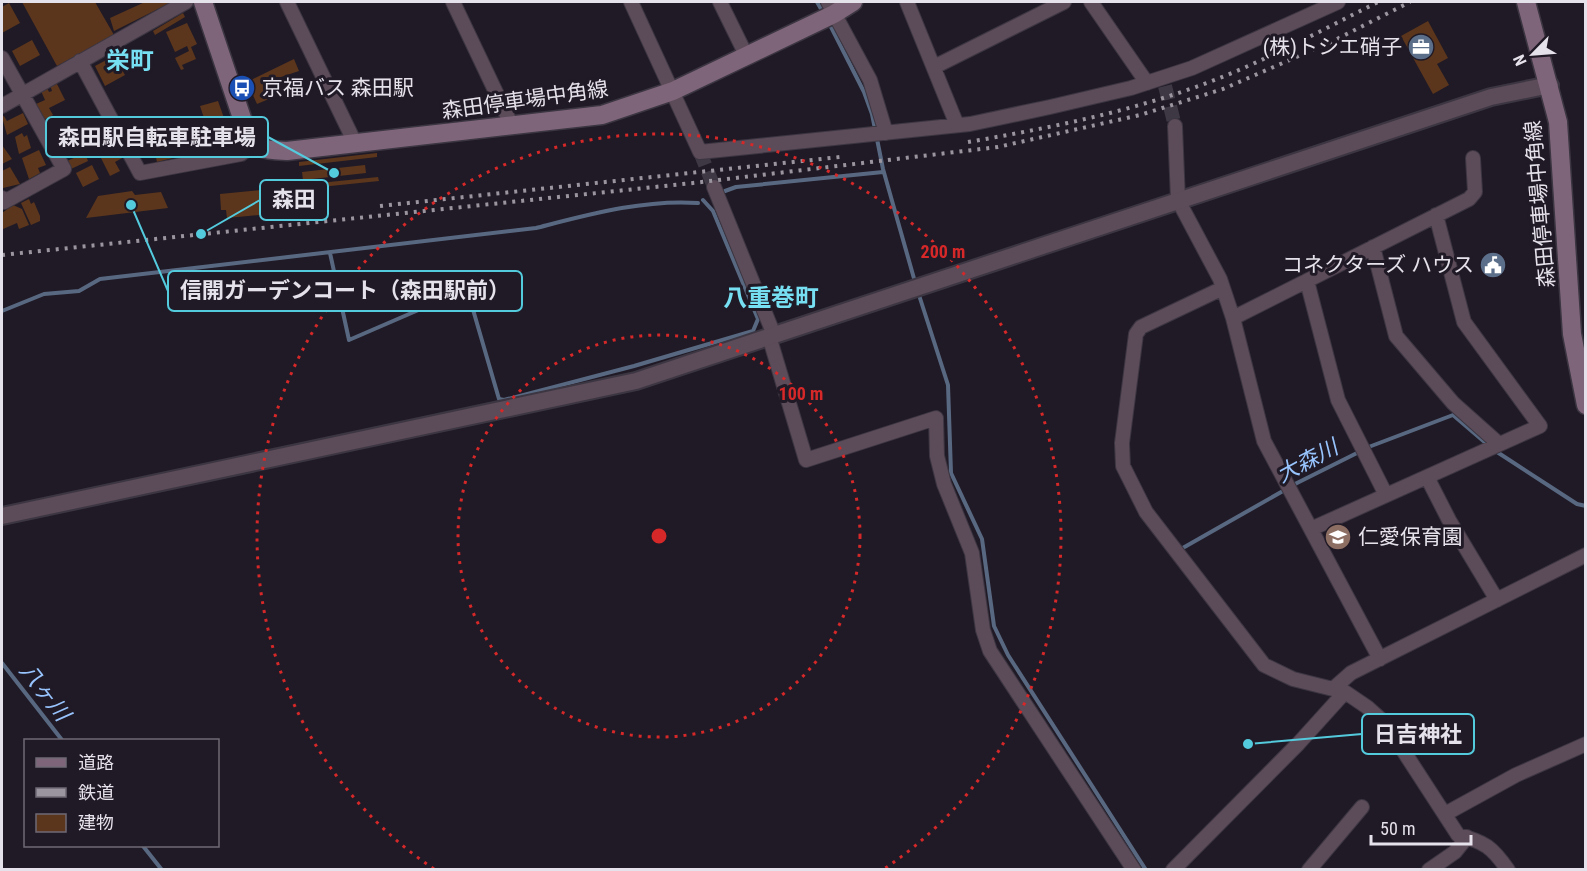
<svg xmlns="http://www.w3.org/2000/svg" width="1587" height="871" viewBox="0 0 1587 871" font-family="'Roboto Condensed','Noto Sans JP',sans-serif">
<rect width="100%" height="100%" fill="#201a26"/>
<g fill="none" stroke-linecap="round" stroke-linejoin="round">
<path stroke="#586881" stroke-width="4" d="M817,2L824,14
M829,23L864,92L872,114L883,169L915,282
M725,191L736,187L883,172
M330,253L349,340L467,289L499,399L504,400L634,366L753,331L758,319L713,211L703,200
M918,292L948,385L951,473L982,539L994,626L1008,655L1146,870
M2,311L44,294L79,291L100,279L536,228C587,215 644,199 698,203
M1366,448L1453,415L1488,445
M1494,450L1577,504L1586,506
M1181,549L1297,483L1359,452
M2,663L62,740
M143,846L162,870"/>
</g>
<path fill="#5b361c" d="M22,2H95L114,35L57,66Z
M145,2H172L114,31L110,18Z
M9,3L20,23L2,33V7Z
M183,13L185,17L155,35L153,31Z
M1428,21L1448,58L1437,64L1449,85L1433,94L1401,36Z
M187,23L197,44L191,47L196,59L182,65L184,69L181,70L175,58L189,51L187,46L175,52L166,32Z
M32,40L40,55L20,66L12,51Z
M114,56L125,75L105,86L95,66Z
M294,59L299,71L269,81L276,96L257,104L247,82Z
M56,82L65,100L49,108L53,115L43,120L36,104L45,100L41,91L47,88L49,92L52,91L50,85Z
M218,101L224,118L206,124L200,106Z
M23,113L28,124L7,135L2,117L4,116L7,121Z
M22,133L24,137L27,135L31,148L19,154L15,137Z
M180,137L185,155L157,162L153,144Z
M2,145L12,159L2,164Z
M119,147L124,157L115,162L120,171L110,176L99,154Z
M39,150L46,165L38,168L40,173L29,179L22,158Z
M85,153L88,161L71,169L67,161Z
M377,153V157L299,166V162Z
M92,165L99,179L83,187L76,173Z
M365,165L366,173L303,180L302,172Z
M10,167L20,184L3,188L2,171Z
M378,177L379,181L301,189L300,185Z
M275,183L276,196L282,195L281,190L291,189L293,212L227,218L226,210H221L220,194L261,190L260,184Z
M132,191L135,195L161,192L168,208L86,218L98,196Z
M29,199L31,204L34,202L40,216V221L31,225L21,203Z
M13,205L22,209L29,225L19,229L17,223L3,229L2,213Z"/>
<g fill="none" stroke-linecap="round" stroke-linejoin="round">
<path stroke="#3e3844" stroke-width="14" stroke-dasharray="14 7" stroke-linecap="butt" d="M1165,86L1175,126
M700,152L714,187"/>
<defs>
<path id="minor" d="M287,2L355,143
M453,2L512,126
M631,2L700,152L970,124L1050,107L1131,88L1192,68L1338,2
M720,2L747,57
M828,2L870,80L886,133
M907,2L957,125
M1091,2L1147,83
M2,58L64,169L4,202L2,198
M80,61L140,173L241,154L253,145
M934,67L1064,2
M2,106L186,2
M1175,126L1178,200L1220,279L1233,318L1264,441L1380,659
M714,187L774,335
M1373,247L1396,336L1453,403L1499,444
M1307,281L1338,400L1386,495
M1223,288L1141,327L1136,334L1122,443L1123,466L1146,512L1264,665L1293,679L1345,692L1367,707L1386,724L1458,835C1485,842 1492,847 1508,870
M1233,318L1469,199L1475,192L1473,158
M769,336L806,460L936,418L937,456L944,484L972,553L983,630L990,651L1134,870
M1427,477L1449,520L1497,600
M1311,529L1540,426L1464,322L1436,215
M1334,688L1351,673L1586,555
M1445,814L1516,775L1586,744
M1173,870L1298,744L1345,692
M1309,870L1362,807
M1429,870L1455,852L1467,837"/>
<path id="tertiary" d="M2,516L636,381L1491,97L1550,85"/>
<path id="secondary" d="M203,2L247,133C257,151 267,150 287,151L602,115L673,91L834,14L853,2
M1526,2L1558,122L1572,334L1586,405"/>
</defs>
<use href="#minor" stroke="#3c3642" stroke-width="16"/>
<use href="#tertiary" stroke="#3c3642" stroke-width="20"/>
<use href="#secondary" stroke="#3c3642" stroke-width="21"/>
<use href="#minor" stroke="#5c4b58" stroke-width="14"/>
<use href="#tertiary" stroke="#5c4b58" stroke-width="16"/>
<use href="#secondary" stroke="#7f657a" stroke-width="18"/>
<path stroke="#9a959f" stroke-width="4" stroke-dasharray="3 6" stroke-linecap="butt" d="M968,142C1050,128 1134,111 1212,81C1269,59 1324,29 1378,2
M380,206L840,157
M2,255L693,183L998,147L1140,115L1223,89L1331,42L1410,2"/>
</g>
<g fill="none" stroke="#d62828" stroke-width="3" stroke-dasharray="3 6">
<circle cx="659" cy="536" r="201"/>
<path d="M434 869A402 402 0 1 1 884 869"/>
</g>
<defs>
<symbol id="office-disc" viewBox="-11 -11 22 22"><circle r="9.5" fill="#5c6f8a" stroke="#201a26"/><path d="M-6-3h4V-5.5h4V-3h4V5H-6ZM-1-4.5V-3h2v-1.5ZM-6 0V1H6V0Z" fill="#fff"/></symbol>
<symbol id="bus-disc" viewBox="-11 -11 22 22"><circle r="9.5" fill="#1a4fb4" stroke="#201a26"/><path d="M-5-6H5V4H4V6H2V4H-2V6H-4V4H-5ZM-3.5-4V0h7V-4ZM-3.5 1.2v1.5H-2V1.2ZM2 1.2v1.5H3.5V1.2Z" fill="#fff"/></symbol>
<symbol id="civic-disc" viewBox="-11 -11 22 22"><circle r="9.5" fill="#5c6f8a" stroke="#201a26"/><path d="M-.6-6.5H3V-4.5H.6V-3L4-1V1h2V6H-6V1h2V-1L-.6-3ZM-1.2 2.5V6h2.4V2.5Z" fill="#fff"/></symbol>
<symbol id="school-disc" viewBox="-11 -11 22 22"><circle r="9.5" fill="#8d6e63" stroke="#201a26"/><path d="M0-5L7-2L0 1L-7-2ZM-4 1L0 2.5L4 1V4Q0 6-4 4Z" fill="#fff"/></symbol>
</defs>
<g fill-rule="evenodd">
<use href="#office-disc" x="1406" y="32" width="30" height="30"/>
<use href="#bus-disc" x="227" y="73" width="30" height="30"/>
<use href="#civic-disc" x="1478" y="250" width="30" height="30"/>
<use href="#school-disc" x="1323" y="522" width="30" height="30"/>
</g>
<g text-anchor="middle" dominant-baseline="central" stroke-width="6" stroke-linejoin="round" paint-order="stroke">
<g font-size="21" fill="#e6e2eb" stroke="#201a26" text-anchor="end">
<text x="1402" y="47">(株)トシエ硝子</text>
<text x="262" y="88" text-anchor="start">京福バス 森田駅</text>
<text x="1474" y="265">コネクターズ ハウス</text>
<text x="1358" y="537" text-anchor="start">仁愛保育園</text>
</g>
<g font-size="21" fill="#e6e2eb" stroke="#201a26">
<text transform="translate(525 100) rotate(-8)">森田停車場中角線</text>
<text transform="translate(1540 204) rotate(-95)">森田停車場中角線</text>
</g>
<g font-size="22" font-style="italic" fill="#98c4fe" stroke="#201a26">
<text transform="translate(1307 461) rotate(-28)">大森川</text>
<text transform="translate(45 692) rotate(52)">八ヶ川</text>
</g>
<g font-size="24" font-weight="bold" fill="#77dff2" stroke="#201a26">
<text x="130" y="61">栄町</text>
<text x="771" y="298">八重巻町</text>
</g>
</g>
<circle cx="659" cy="536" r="9" fill="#d62828" stroke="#201a26" stroke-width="3"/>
<g font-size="18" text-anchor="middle" font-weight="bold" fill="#d62828" stroke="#201a26" stroke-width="6" stroke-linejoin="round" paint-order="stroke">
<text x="943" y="258">200 m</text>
<text x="801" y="400">100 m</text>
</g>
<path fill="none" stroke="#54cadd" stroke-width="2" d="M334 173L268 137M201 234L260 200M131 205L168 291M1248 744L1362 734"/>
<g fill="#54cadd" stroke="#201a26" stroke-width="2">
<circle cx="334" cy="173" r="6"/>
<circle cx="201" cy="234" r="6"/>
<circle cx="131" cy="205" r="6"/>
<circle cx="1248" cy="744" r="6"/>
</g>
<g fill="#201a26" stroke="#54cadd" stroke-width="2">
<rect x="46" y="117" width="222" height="40" rx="6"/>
<rect x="260" y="180" width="68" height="40" rx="6"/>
<rect x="168" y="271" width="354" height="40" rx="6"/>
<rect x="1362" y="714" width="112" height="40" rx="6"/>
</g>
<g font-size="22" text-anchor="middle" font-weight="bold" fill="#e6e2eb">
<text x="157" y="145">森田駅自転車駐車場</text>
<text x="294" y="207">森田</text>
<text x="345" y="298">信開ガーデンコート（森田駅前）</text>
<text x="1418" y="742">日吉神社</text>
</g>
<rect width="1587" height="871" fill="none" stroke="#e6e2eb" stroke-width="6"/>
<rect x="24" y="739" width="195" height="108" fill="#201a26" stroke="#6f6a75" stroke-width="1.5"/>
<rect x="36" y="758" width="30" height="9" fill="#7f657a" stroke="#6f6a75" stroke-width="1.5"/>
<text x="78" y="769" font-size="18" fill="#e6e2eb">道路</text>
<rect x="36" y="788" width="30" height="9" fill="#9a959f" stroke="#6f6a75" stroke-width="1.5"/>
<text x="78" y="799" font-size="18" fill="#e6e2eb">鉄道</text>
<rect x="36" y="814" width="30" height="18" fill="#5b361c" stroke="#6f6a75" stroke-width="1.5"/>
<text x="78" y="829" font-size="18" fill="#e6e2eb">建物</text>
<g transform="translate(1533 54) rotate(245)" stroke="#201a26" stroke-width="4.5" paint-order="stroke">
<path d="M0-4.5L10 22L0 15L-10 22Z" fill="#e6e2eb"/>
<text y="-9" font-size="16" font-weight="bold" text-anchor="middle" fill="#e6e2eb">N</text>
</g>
<path d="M1371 835v9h100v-9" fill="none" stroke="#e6e2eb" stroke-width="3"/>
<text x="1380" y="835" font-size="18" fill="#e6e2eb" stroke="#201a26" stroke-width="4.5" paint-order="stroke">50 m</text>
</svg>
